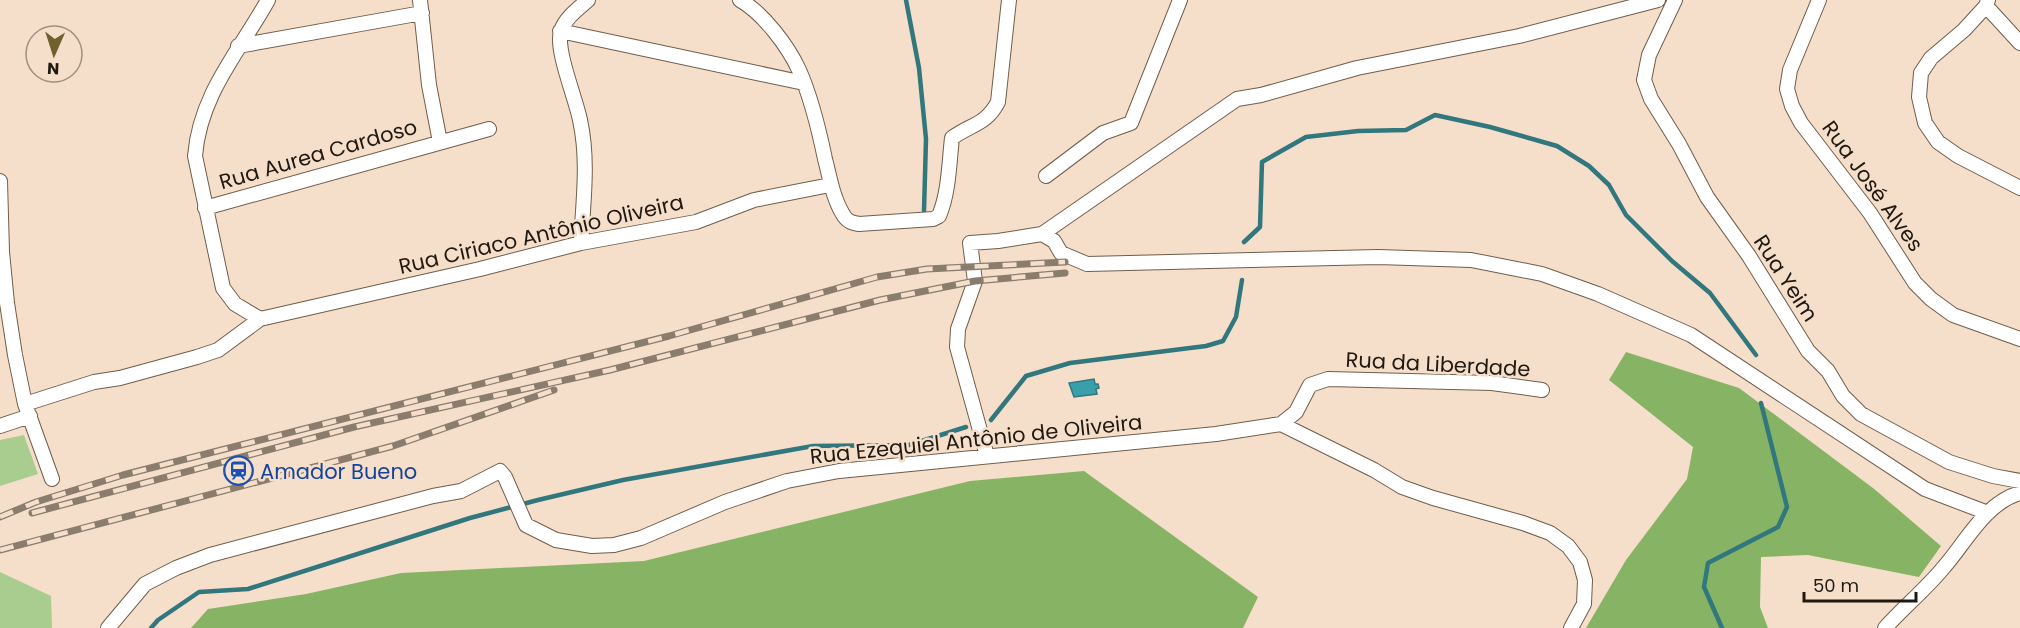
<svg xmlns="http://www.w3.org/2000/svg" width="2020" height="628" viewBox="0 0 2020 628" font-family="Poppins,sans-serif">
<rect width="100%" height="100%" fill="#f5dfca"/>
<path fill="#a9cd8f" d="M24,435L38,474L0,486V440Z
M0,572L51,596L52,628H0Z"/>
<path fill="#87b365" d="M1626,352L1739,388L1873,488L1941,546L1919,577L1808,555L1761,557L1760,607L1768,628H1586L1626,560L1687,479L1693,447L1609,380Z
M1084,471L1258,597L1243,628H191L208,609L306,594L401,573L644,561L970,481Z"/>
<path fill="#389fab" stroke="#31777d" stroke-width="1.5" d="M1094,379L1095,384H1098L1099,388L1096,389L1097,394L1074,397L1069,383Z"/>
<g fill="none" stroke-linecap="round" stroke-linejoin="round">
<path stroke="#31777d" stroke-width="4.5" d="M906,0L919,68L926,139L924,211
M1244,242L1260,227L1262,162L1306,137L1358,131L1406,130L1435,115L1490,127L1557,146L1589,166L1609,185L1626,215L1672,261L1710,293L1756,355
M991,420L1026,376L1070,363L1206,346L1223,341L1236,317L1242,280
M151,628L158,620L199,592L248,589L470,518L538,500L623,480L813,446L909,445L966,427
M1722,628L1704,587L1708,563L1778,527L1787,507L1761,403"/>
<defs>
<path id="minor" d="M420,0L429,85L440,142
M740,0C763,13 788,46 799,70C811,97 819,130 825,159C830,178 833,199 844,216C848,222 853,223 859,224L933,219L939,216C949,192 949,164 952,138C971,124 986,125 998,102L1009,0
M1675,0L1649,55L1644,80L1651,99L1679,144L1707,197L1749,256L1808,351L1828,371L1843,396L1861,414L1949,462L1993,476L2020,481
M1819,0L1790,70L1787,89L1792,106L1801,123L1870,213L1915,283L1931,299L1953,315L2020,339
M1988,0L1986,6L2020,43
M1986,6L1964,30L1931,58L1921,73L1919,97L1925,123L1938,142L1958,156L2020,188
M560,31L804,83
M238,46L422,13
M1046,176L1103,133L1131,123L1180,0
M0,181L2,252L7,303L15,355L25,404L52,479
M205,208L489,129
M1042,234L1237,99L1261,95L1357,68L1519,36L1658,0
M581,243C583,202 589,161 580,120C576,99 555,49 561,31C565,18 579,8 588,0
M260,319L235,304L223,288L195,156C200,94 239,52 268,0
M25,404L94,382L120,378L197,357L218,350L260,319L480,269L581,243L696,222L754,200L830,185
M1281,424L1296,412L1310,385L1328,379L1492,383L1542,390
M0,426L30,416
M987,456L957,347L958,329L975,281L970,243L998,241L1042,234L1054,241L1061,253L1087,264L1378,257L1471,260L1542,274L1598,294L1691,335L1925,489L1988,513
M108,628L145,584L176,568L210,555L433,496L461,491L500,471L505,477L526,525L556,540L592,546L614,545L641,538L725,502L787,481L839,471L1216,434L1281,424L1374,470L1402,487L1433,498L1523,523L1550,533L1568,546L1580,562L1585,580L1584,604L1571,628
M1885,628C1904,607 1926,589 1944,567C1966,542 1985,503 2020,493"/>
</defs>
<use href="#minor" stroke="#705d4b" stroke-width="16"/>
<use href="#minor" stroke="#fff" stroke-width="14"/>
<defs>
<path id="rail" d="M32,513L354,427L610,370L880,300L975,281L1065,273
M0,517L36,502L123,475L669,336L877,277L927,269L1065,262
M0,550L393,446L554,390"/>
</defs>
<use href="#rail" stroke="#8b7d6e" stroke-width="7"/>
<use href="#rail" stroke="#f5dfca" stroke-width="4.5" stroke-dasharray="14" stroke-linecap="butt"/>
</g>
<defs>
<symbol id="station-ring" viewBox="-11 -11 22 22"><circle r="9.5" fill="#f5dfca" stroke="#1a4fb4" stroke-width="1.5"/><path d="M-3-6H3Q5-6 5-4V2Q5 4 3 4L4.5 6H3L1.5 4h-3L-3 6H-4.5L-3 4Q-5 4-5 2V-4Q-5-6-3-6ZM-3.5-4v3h7v-3ZM-3.5 1v1.5H-2V1ZM2 1v1.5H3.5V1Z" fill="#1a4fb4"/></symbol>
</defs>
<g fill-rule="evenodd">
<use href="#station-ring" x="222" y="454" width="33" height="33"/>
</g>
<g text-anchor="middle" dominant-baseline="central" stroke-width="5" stroke-linejoin="round" paint-order="stroke">
<g font-size="21" fill="#201911" stroke="#f5dfca">
<text transform="translate(318 154) rotate(-16)">Rua Aurea Cardoso</text>
<text transform="translate(1873 186) rotate(54)">Rua José Alves</text>
<text transform="translate(541 234) rotate(-13)">Rua Ciriaco Antônio Oliveira</text>
<text transform="translate(1786 278) rotate(57)">Rua Yeim</text>
<text transform="translate(1438 364) rotate(3)">Rua da Liberdade</text>
<text transform="translate(976 439) rotate(-6)">Rua Ezequiel Antônio de Oliveira</text>
</g>
<g font-size="21" fill="#164399" stroke="#f5dfca" text-anchor="start">
<text x="260" y="471">Amador Bueno</text>
</g>
</g>
<g transform="translate(54 54) rotate(183)"><circle r="28" fill="#f5dfca" stroke="#a09080" stroke-width="1.5"/>
<path d="M0-4.5L10 22L0 15L-10 22Z" fill="#6f602d"/>
<text y="-9" font-size="16" font-weight="bold" text-anchor="middle" fill="#201911">N</text>
</g>
<path d="M1804 592v9h112v-9" fill="none" stroke="#201911" stroke-width="3"/>
<text x="1813" y="592" font-size="18" fill="#201911" stroke="#f5dfca" stroke-width="4.5" paint-order="stroke">50 m</text>
</svg>
